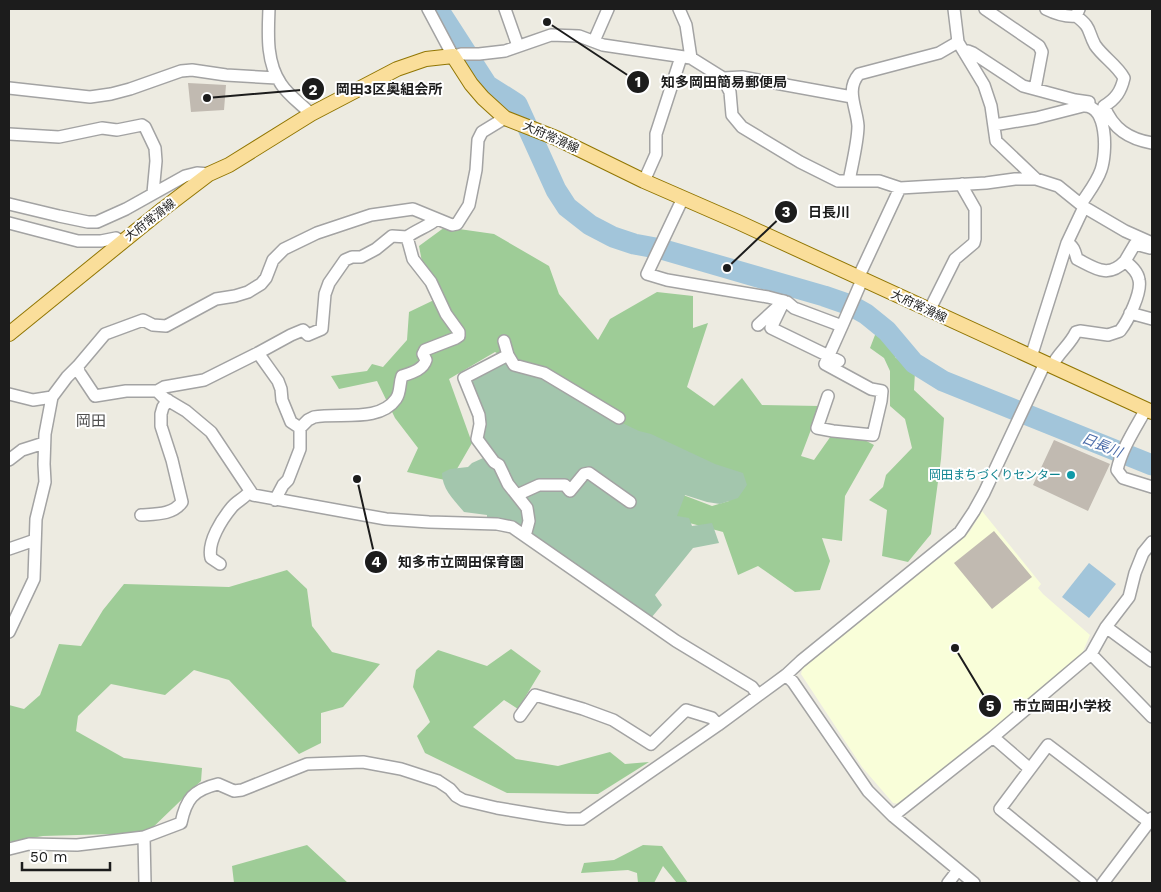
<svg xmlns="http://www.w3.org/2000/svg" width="1161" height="892" viewBox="0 0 1161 892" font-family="'Work Sans','Noto Sans JP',sans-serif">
<rect width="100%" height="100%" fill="#edebe1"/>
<path fill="#f9fed9" d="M982,511L1041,584L1038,588L1043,594L1090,635L1079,661L971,749L900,804L893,803L862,767L801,674L803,666L957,543L970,531Z"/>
<path fill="#9ecc97" d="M445,227L494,234L549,266L559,294L598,340L610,319L657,292L693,296V328L708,323L687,387L714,406L742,378L762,405L820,406L801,456L814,460L838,426L874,445L845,496L842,541L822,538L830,561L820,590L795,592L758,566L738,575L723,532L652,513L657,485L712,506L729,501L649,438L551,385L495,352L449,379L472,443L450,481L407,472L418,448L395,418L377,381L339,389L331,376L367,371L372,364L383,367L407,340L409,312L434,300L425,278L419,246Z
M885,333L895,347V357L915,372L914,390L944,418L941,459L931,534L908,562L882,556L887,510L869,500L883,487L886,475L912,448L905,419L890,406V371L884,358L870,348L875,335Z
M287,570L307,589L312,626L332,652L380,664L343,707L321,713V743L299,754L229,680L194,670L165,695L111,684L78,716L76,731L124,758L202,768L201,781L147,833L43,836L9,842V705L24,709L40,695L59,644L81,646L103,610L124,584L229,587Z
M511,649L541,671L518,709L504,700L473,727L516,759L558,766L610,752L625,764L649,762L598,794L507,793L425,753L417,736L430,722L413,687L416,670L438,650L487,666Z
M307,845L348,883H234L232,866Z
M643,845L662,846L688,883H677L663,866L654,883H638L637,873L628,870L581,873L584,863L614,860Z"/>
<path fill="#a3c6ad" d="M504,360L536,372L618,421L639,431L651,434L715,464L743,473L747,485L738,498L720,504L707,502L685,495L677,516L689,518L692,526L712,523L719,543L693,548L655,595L662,605L651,618L520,526L504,519H487V515L464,512C454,500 442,489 442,473L450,469L468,467L472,463L492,454L480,437L466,378Z"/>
<path fill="#a2c5da" d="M1089,563L1116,584L1089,618L1062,597Z"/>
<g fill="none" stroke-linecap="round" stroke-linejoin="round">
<path stroke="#a2c5da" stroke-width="21" d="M438,9L487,85L517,104L556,190L567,207L590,225L613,237L634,244L661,249L824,296L850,305L866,314L887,331L914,363L943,381L1152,465"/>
</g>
<path fill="#c1bab1" d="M188,83L226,85L224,110L191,112Z
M1054,440L1110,464L1088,511L1033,485Z
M994,531L1032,577L992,609L954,563Z"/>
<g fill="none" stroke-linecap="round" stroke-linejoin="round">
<defs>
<path id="minor" d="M269,9C268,34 266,62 281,84C288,95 301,104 311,114
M428,9L453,56L461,54H479L505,51L551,35L579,36L603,45L691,58L723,78L730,92L732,115L742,127L800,162L838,181H879L900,188L986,183L1015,179H1036L1058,186L1084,207L1125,231L1152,243
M505,9L518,46
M679,9L686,25L691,58
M954,9L958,42L984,85L991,106L996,141L1036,179
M985,9L1039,46L1042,52L1035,89
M1046,9C1056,14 1065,17 1076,16
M1079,9L1076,16C1092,28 1087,30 1095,45C1103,57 1117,65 1124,78C1121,91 1116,99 1104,106C1113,129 1129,139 1152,143
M594,41L608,9
M964,52L968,51L973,53L1023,86L1075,100L1089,102
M723,78L742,77L852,97
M9,88L90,97L111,94L130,89L181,71L192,70L226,75L277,78
M994,125L1036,118L1083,106C1108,104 1107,153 1101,170C1097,182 1088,193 1081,204
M9,134L59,137L102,128L117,130L142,125L145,127L155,148L156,161L153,193
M644,181L656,154V134L681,57
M849,181C852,165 858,141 858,126C857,108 845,90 859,74L939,53L958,42
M683,198L647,274L667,280L768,297L787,302L794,308L842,326L862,280
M9,204L59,216L88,222H97L126,209L185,176L197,173L209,174
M9,223L78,241H101L116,238L122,242
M1067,243C1074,246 1075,252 1077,259C1095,268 1108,279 1125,261
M858,278L900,188
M929,311L955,259L974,243L975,239V209L963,188L962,184
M1130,313L1152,319
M758,325L784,301L771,328L839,361
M504,341L508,355L514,365L544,373L619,418
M258,353L291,335L303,330L308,335L322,329L325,294L329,283L345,260L352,257H361L376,249L392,236L407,237
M508,355L464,378L479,415L480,424L477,439L494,462L499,465L508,484L527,508L529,521L525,536
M1031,357L1067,243L1084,207
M78,366L79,372L95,396L126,391H157L164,398L186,411L211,432L253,495L386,519L429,522L497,524L512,527L676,641L752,687L758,695
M1052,366C1058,353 1070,345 1076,332L1080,331L1108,335L1120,331C1128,321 1142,292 1139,280C1138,272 1131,266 1125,261L1135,244L1150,248
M157,391L164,387L204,380L258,353L278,381L281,389L282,400L291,422L300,428V449L288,480L283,485L275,500
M9,394L33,400L52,397
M828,396L817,428L833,431L873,435L881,401L882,391L871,389L825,364L842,326
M1146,409C1135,429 1122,448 1117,470L1123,478L1152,487
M300,428L308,420L314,417C339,412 379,423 396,399C401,392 399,384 402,376C411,373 423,370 426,360L423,354L425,350L456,338L459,336V332L446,314L431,282L413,259L407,237C416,230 429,226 437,219
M9,460L22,450L44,443
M517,495L539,485H565L570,491L584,474L589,473L630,502
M141,515C155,514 173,515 182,502L172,460L161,426V414L163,407L168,400
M9,549L35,540
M220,564L211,558C207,542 222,519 232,507C237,501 245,498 250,491
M1106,627L1152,661
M9,632L34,579L36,519L45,482L44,464L45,434L52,397L67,377L78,366L105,334L143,320L153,325L166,326L216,299L235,296L248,292L261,284L266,278L273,260L284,249L317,233L371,215L413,209L452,225L457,224L469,205L476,170L478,140L482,132L505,118
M1091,654L1152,717
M786,675L793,682L868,791L893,816L974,883
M520,716L535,695L583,709L613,720L651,744L686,710L712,718L718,725
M993,737L1030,769
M893,816L993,737L1091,654L1106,627L1129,597L1135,573L1143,553L1152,542
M144,837L145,883
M9,849L29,844L77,845L144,837L181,823C186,799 193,790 218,784L234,791L242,790L307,764L363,762L401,769L438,781L450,789L456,796L463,800L497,808L545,816L567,819H582L718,725L786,675L801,661L960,532L974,511L984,493L1045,363
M948,883L958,870
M1091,883L1000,809L1048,745L1149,822
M1103,883L1152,818"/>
<path id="major" d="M9,334L163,209L209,174L229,165L311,114L397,69L426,59L453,56L471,84L483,98L505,118L556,138L644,181L738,222L1152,412"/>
</defs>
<use href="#minor" stroke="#a3a3a3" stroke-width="14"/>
<use href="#major" stroke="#917603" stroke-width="16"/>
<use href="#minor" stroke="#fff" stroke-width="11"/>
<use href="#major" stroke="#fade9a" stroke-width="14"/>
</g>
<circle fill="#0f9aa8" stroke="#fff" stroke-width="2" cx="1071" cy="475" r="5"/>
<g text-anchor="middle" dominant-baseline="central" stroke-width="4" stroke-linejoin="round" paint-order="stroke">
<g font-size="12" fill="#1c1c1c" stroke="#fff">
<text transform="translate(551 137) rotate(24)">大府常滑線</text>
<text transform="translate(150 220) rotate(-38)">大府常滑線</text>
<text transform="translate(919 306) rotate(25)">大府常滑線</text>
</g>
<g font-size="12" fill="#0d838f" stroke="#fff" text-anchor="end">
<text x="1061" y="475">岡田まちづくりセンター</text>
</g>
<g font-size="14" font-style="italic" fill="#4b6ca9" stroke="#fff">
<text transform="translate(1102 445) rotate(22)">日長川</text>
</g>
<g font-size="15" fill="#4f4f4f" stroke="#fff">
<text x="91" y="421">岡田</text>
</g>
</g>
<path fill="none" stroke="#1c1c1c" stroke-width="2" d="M547 22L638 82M207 98L313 89M727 268L786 212M357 479L376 562M955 648L990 706"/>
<g fill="#1c1c1c" stroke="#fff" stroke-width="2">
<circle cx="547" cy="22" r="5"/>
<circle cx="207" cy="98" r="5"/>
<circle cx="727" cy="268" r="5"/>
<circle cx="357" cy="479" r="5"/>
<circle cx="955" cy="648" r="5"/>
<circle cx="638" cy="82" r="12"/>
<circle cx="313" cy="89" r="12"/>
<circle cx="786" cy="212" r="12"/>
<circle cx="376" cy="562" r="12"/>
<circle cx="990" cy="706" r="12"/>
</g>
<g font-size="15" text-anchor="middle" font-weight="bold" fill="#fff">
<text x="638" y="87">1</text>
<text x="313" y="95">2</text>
<text x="786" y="217">3</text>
<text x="376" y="567">4</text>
<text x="990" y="711">5</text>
</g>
<g font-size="14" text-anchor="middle" font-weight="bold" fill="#1c1c1c" stroke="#fff" stroke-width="4" stroke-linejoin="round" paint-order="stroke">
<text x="724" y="87">知多岡田簡易郵便局</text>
<text x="389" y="94">岡田3区奥組会所</text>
<text x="829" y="217">日長川</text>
<text x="461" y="567">知多市立岡田保育園</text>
<text x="1062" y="711">市立岡田小学校</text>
</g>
<rect width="1161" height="892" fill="none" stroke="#1c1c1c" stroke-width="20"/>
<path d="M22 862v8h88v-8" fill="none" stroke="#1c1c1c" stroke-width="2.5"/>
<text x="30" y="862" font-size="15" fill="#1c1c1c" stroke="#ffffff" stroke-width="4" paint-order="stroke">50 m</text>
</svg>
